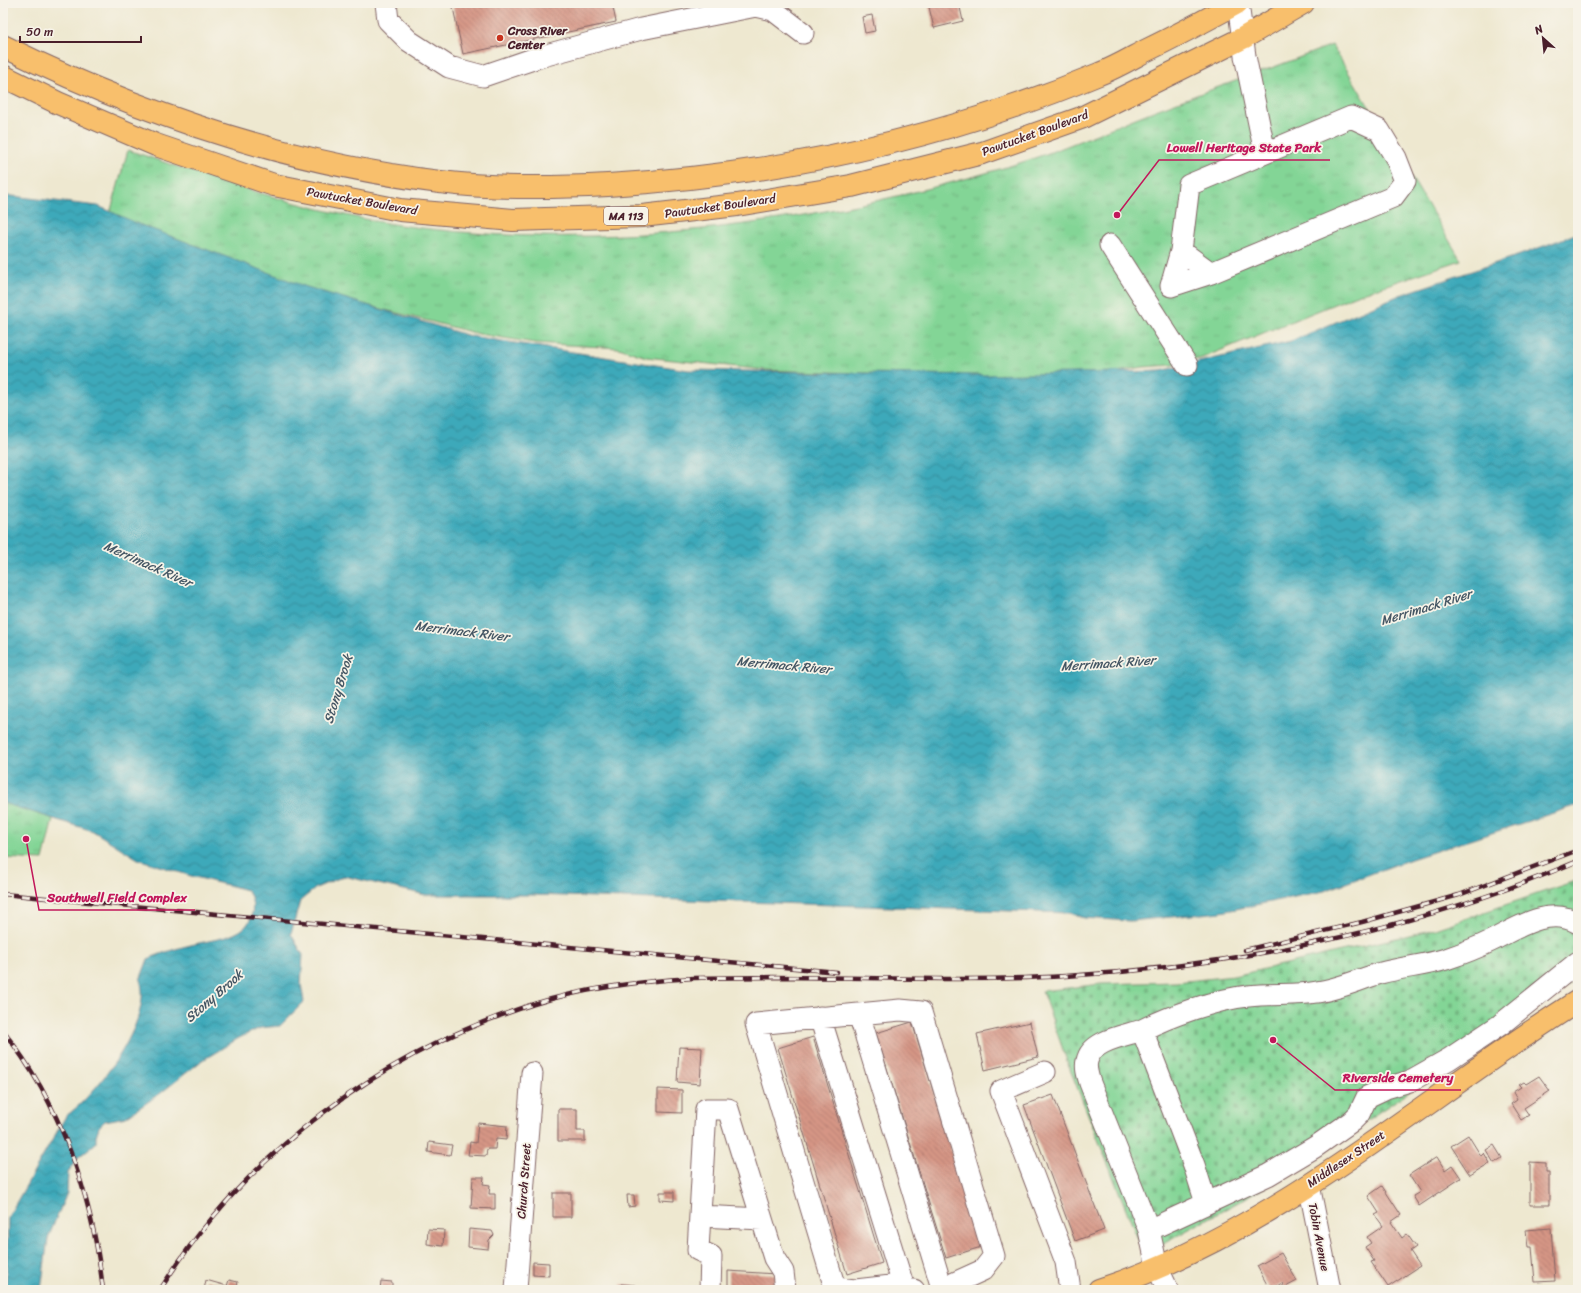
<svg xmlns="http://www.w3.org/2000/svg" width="1581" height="1293" viewBox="0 0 1581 1293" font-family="Sriracha,sans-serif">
<defs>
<pattern id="cemetery-stones" width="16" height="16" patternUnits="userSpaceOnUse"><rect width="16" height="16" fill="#83d596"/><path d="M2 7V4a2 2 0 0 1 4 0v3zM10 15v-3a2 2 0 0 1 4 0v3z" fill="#73b681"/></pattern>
<pattern id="park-tufts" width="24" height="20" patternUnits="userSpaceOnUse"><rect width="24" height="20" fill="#83d596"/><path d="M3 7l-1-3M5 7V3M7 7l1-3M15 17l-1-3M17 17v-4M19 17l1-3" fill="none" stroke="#73b681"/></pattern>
<pattern id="water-waves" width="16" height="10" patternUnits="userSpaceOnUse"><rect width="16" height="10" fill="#3ca9ba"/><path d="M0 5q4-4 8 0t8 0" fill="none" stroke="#348997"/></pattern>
<pattern id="building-back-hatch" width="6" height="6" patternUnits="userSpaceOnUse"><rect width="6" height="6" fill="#d59585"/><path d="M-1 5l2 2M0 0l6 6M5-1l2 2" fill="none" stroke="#af796d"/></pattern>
</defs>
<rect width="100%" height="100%" fill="#f7f3e8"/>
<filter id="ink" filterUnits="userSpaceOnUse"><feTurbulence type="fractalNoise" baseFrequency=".025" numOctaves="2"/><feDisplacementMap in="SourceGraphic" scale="8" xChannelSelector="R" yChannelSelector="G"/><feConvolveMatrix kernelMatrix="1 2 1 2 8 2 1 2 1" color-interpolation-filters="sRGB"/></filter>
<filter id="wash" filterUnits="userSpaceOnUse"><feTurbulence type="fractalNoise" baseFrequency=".012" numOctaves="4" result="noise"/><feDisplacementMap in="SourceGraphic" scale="16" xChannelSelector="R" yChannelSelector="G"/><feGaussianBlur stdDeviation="0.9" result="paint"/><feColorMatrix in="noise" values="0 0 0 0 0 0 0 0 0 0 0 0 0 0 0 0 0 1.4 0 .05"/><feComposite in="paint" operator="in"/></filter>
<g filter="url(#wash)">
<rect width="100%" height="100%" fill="#eee8d0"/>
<path fill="url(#cemetery-stones)" stroke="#667a60" d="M1578,880V978L1278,1180L1144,1254L1071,1072L1042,991L1101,984L1177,982L1234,976L1435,929Z"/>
<path fill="url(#park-tufts)" stroke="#667a60" d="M1332,45L1461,260L1354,296L1202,358L1173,365L1143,367L1077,380L765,370L646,357L619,348L535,343L479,334L370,306L100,248L128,150C217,180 306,211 399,225C604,254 813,225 1010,166C1060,151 1107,129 1156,110C1214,88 1274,68 1332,45Z
M3,795L53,819L43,860L3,858Z"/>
<path fill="url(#water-waves)" stroke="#436472" d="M3,195L98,206L141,225L307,287L470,336L688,370L982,375L1160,371L1291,341L1400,295L1520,255L1578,233V805L1411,859L1324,891L1221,912L1130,921L1084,918L1070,913L535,895H426L344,876L316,888L300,901L291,934L303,955L301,984L304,1002L280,1026L260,1028L239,1038L200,1062L161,1093L126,1117L105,1121L99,1127L96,1136V1143L76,1159L68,1173L67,1193L48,1238L41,1290H6L8,1217L66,1116C97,1094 154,1019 140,980L148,959C166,951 185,946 204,942C217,939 233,937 244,928C255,918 255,900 247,890L191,876L138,859L93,831L3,803Z"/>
<g id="blocks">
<path fill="url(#building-back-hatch)" d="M452,3H612L616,22L463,54Z
M928,3H959L963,21L934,28Z
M872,15L875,31L865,33L862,17Z
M912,1022L981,1247L946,1258L876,1033Z
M1030,1022L1038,1057L985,1070L977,1034Z
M813,1037L882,1263L847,1274L778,1048Z
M679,1047L702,1048L700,1084L677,1082Z
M1539,1076L1550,1091L1524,1108L1529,1115L1521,1120L1511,1104L1517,1100L1513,1092L1521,1087L1519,1085L1524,1082L1526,1084Z
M658,1089L682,1090V1113L658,1112Z
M1053,1095L1104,1230L1075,1241L1024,1105Z
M558,1109H577V1131H585V1141H558Z
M478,1123L507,1126L506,1140L496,1139L495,1149H487L486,1156L468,1155L470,1142L476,1143Z
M1468,1135L1481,1156L1484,1153L1490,1163L1470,1175L1451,1146Z
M429,1142L452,1145L450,1155L428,1152Z
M1494,1145L1502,1158L1494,1163L1486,1150Z
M1437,1157L1445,1170L1452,1165L1461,1178L1419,1206L1413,1196L1420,1192L1409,1175Z
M1530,1162L1546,1163V1172H1549V1205H1530Z
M473,1177H484L483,1184L490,1185L489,1194H495V1209L471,1208Z
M1382,1186L1401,1215L1391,1222L1402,1238L1407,1234L1416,1247L1410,1251L1420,1266L1388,1287L1371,1262L1374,1261L1365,1247L1371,1243L1367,1237L1383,1226L1375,1215L1379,1213L1368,1196Z
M660,1192H674V1201L660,1200Z
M553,1193H571V1217H553Z
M627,1195H634L635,1206L628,1207Z
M1551,1228L1555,1281L1535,1282L1532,1247H1528L1526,1230Z
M428,1229L444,1230L443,1246L427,1244Z
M469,1229L492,1231L494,1235L489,1240L488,1249L468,1247Z
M1281,1253L1297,1281L1284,1288L1282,1283L1270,1290L1257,1266Z
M533,1262L549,1263V1276L533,1275Z
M728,1271L776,1274L775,1290H731V1287H728Z
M206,1280L227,1286L229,1280L238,1282L236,1290H204Z
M381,1281L392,1282V1290H380Z
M621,1284L635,1285V1290H621Z"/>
</g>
</g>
<g filter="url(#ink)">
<use href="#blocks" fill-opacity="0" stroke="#836565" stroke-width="1"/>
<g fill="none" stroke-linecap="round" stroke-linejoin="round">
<defs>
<path id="minor" d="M386,3L388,20L409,41L449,67L483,76L539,57L641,29L756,6L773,10L803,33
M1238,3L1245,56L1265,153
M1351,117L1379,130L1396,158L1405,181L1393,197L1211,273L1181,251L1189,185Z
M1110,245L1187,365
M1181,251L1171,286L1211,273
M859,1014L942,1288
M820,1017L904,1288
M1142,1030C1170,1016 1217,999 1248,996C1271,993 1294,996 1317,992C1339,989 1360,979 1381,973C1402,967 1424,966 1446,959C1461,954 1477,948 1491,941C1517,928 1549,906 1578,923
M1045,1072L1001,1091L1066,1262L1070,1290
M1309,1185L1330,1290
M1206,1203L1194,1165L1142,1030C1125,1036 1091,1040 1087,1061C1085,1068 1088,1076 1090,1083L1149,1230L1268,1175L1315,1147L1352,1121L1359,1114L1367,1097L1386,1088L1410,1081L1449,1059L1500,1025L1578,962
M700,1216L762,1219
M1149,1230L1157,1267L1168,1290
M516,1290L532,1073
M710,1290L711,1256L698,1250L706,1109H728L774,1258L783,1272L785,1290
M914,1290L891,1286L856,1290L835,1288L756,1024L900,1010L921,1012L994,1256L983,1270L939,1290"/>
<path id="major" d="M3,46C141,114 287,163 440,182C496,189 552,188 608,185C776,175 943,139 1099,74C1115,68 1130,59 1145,51C1176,36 1206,20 1237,3
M3,76L58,103L156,145L274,185L400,210L513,220L642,216L737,205L851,186L982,153L1081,118L1243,38L1303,3
M1099,1290C1278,1231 1420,1100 1578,1001"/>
</defs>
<use href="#minor" stroke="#836565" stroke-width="23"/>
<use href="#major" stroke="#836565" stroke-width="24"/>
<use href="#minor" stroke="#fff" stroke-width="21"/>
<use href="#major" stroke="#f8bf6c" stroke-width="22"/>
<defs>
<path id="rail" d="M3,894L837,972
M1245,950L1362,922L1459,895L1578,850
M3,1031C61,1103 93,1198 103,1290
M160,1290C245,1154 381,1052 534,1004C585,988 641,981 694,978C720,977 746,978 772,977C870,977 968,982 1066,976C1237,966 1420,929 1578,861"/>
</defs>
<use href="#rail" stroke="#4a1f2b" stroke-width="4.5"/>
<use href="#rail" stroke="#f7f3e8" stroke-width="3" stroke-dasharray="9" stroke-linecap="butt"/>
</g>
</g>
<circle fill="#c8321e" stroke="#f7f3e8" stroke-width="1.5" cx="500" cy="38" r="4"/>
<g text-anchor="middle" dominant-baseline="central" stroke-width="3.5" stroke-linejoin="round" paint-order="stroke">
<rect fill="#f7f3e8" stroke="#7e5f64" stroke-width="1" x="604" y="207" width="44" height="18" rx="3"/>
<g font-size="11" font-weight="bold" fill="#4a1f2b">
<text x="626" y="216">MA 113</text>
</g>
<g font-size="12" font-weight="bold" fill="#4a1f2b" stroke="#f7f3e8" text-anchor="start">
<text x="508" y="31">Cross River<tspan x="508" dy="14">Center</tspan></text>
</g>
<g font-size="12" fill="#4a1f2b" stroke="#f7f3e8">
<text transform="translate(1035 133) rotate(-20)">Pawtucket Boulevard</text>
<text transform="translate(362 201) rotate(10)">Pawtucket Boulevard</text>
<text transform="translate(720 206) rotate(-8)">Pawtucket Boulevard</text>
<text transform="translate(1346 1159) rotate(-34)">Middlesex Street</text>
<text transform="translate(524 1181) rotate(-86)">Church Street</text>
<text transform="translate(1319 1237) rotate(79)">Tobin Avenue</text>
</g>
<g font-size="13" font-style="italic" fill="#445664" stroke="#f7f3e8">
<text transform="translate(148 564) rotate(24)">Merrimack River</text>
<text transform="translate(1426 607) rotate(-17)">Merrimack River</text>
<text transform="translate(462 631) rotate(7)">Merrimack River</text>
<text transform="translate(1108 663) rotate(-4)">Merrimack River</text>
<text transform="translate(784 665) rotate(5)">Merrimack River</text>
<text transform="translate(338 689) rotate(-73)">Stony Brook</text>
<text transform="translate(214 996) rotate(-41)">Stony Brook</text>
</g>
</g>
<path fill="none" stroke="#c2185b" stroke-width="1.5" d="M1117 215L1159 160H1330M26 839L39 910H195M1273 1040L1335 1090H1461"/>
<g fill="#c2185b" stroke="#f7f3e8" stroke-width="1.5">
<circle cx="1117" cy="215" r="4"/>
<circle cx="26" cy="839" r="4"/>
<circle cx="1273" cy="1040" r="4"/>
</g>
<g font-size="13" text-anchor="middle" font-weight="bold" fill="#c2185b" stroke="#f7f3e8" stroke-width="3.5" stroke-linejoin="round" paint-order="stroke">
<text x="1244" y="152">Lowell Heritage State Park</text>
<text x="117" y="902">Southwell Field Complex</text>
<text x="1398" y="1082">Riverside Cemetery</text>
</g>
<rect width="1581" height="1293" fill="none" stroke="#f7f3e8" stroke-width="16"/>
<g transform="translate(1543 38) rotate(333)" stroke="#f7f3e8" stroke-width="3" paint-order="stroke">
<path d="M0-3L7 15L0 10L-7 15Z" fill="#4a1f2b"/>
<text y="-6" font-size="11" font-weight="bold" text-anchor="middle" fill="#4a1f2b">N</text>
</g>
<path d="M20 36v6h121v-6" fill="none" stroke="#4a1f2b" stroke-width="2"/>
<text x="26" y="36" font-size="12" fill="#4a1f2b" stroke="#f7f3e8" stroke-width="3" paint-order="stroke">50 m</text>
</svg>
